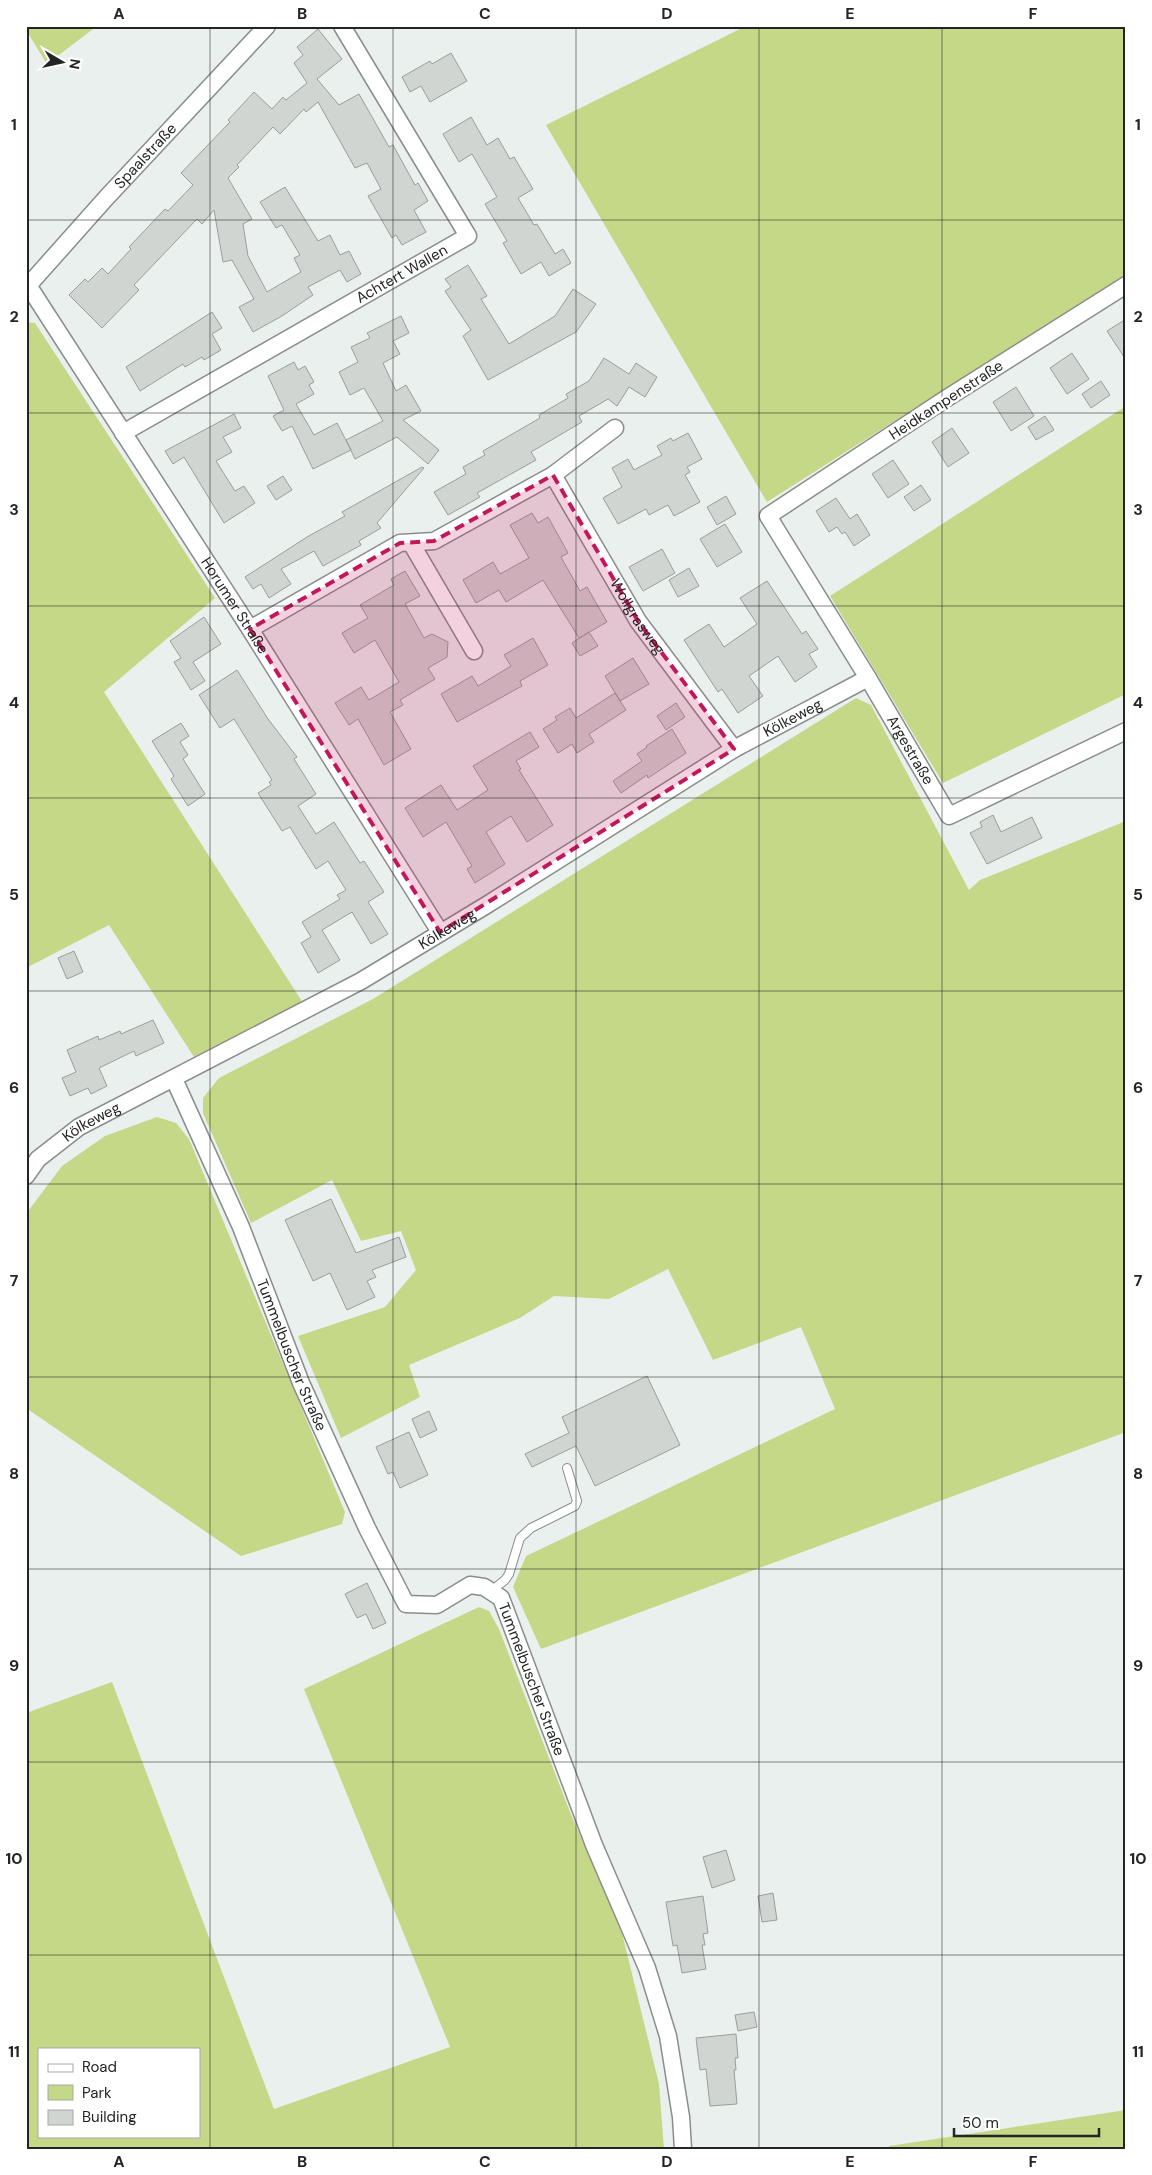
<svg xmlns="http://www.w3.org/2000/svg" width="1152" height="2175" viewBox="0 0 1152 2175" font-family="'DM Sans',sans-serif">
<rect width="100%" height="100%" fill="#eaf0ee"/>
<path fill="#c5d887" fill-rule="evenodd" d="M26,26H97L47,64L26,30Z
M746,26H1126V274L767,502L546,125Z
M26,322L35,323L215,598L104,692L303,1003L194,1057L109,925L26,968Z
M1126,406V694L943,783L830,596Z
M856,698L871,705L969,890L980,880L1126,821V1432L541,1649L513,1587L526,1556L835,1409L801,1327L713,1360L668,1269L609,1299L554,1296L520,1318L409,1365L420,1397L341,1438L298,1336L385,1307L416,1270L401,1231L361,1241L332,1180L251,1223L203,1113V1098L219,1078L373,999Z
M157,1117L176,1123L189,1139L345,1512L342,1524L241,1556L26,1408V1214L62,1166L105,1136Z
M479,1607L489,1611L499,1629L570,1812L622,1933L659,2084L664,2149H26V1713L112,1682L274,2109L450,2047L304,1689ZM39,2049H199V2136H39Z
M1126,2110V2149H889V2146Z"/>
<path fill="#d1d5d1" stroke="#9a9e9b" d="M318,29L342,59L317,79L339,105L359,94L389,147L393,145L415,185L418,183L428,201L414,210L426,232L402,245L396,235L392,238L368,196L381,189L367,163L355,168L318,102L306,112L304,109L280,134L273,127L237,165L239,167L228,178L252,219L243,224L248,256L267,292L301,272L294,258L300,255L282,225L276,228L260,202L285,187L318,241L330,235L340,255L349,251L361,274L347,282L340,270L308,287L313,295L282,316L253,332L239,307L254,299L232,260L223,262L214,210L202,224L197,219L134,285L139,290L102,328L69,295L85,279L88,282L102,268L108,274L131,249L129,247L165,209L168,211L193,185L181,173L230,122L228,120L254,92L272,109L283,97L286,100L307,83L294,63L303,55L297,47Z
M451,53L467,81L430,102L421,86L410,92L402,77L430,61L432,64Z
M471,117L487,145L498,138L510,159L514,157L533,189L518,198L534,225L537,224L555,254L563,249L571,263L549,276L541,262L521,274L503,243L507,241L485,204L497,197L472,154L459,162L443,134Z
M468,265L487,296L481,299L509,344L555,316L573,289L596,304L576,332L488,380L463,336L471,330L445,291L451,287L445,279Z
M212,312L222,328L212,334L221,350L204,360L202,357L185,367L183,364L140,391L126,367Z
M401,316L409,333L393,341L400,354L383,363L396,391L406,385L421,411L403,420L439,450L428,464L397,437L355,459L346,440L383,421L364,388L350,395L339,372L358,362L351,347L370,338L367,333Z
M1126,319V360L1107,331Z
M1072,353L1089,379L1067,394L1050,368Z
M604,358L629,374L636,363L657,377L645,397L629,387L617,406L608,399L579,416L582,422L531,452L536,460L477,493L480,497L448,515L434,492L466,474L463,467L485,455L483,451L540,418L539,415L568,398L566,394L589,381Z
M294,362L298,370L305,366L314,382L309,385L314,394L296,404L314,435L337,423L351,450L313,469L292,426L282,431L273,416L284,410L268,376Z
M1101,381L1110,395L1091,408L1082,394Z
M1016,387L1034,416L1011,431L993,402Z
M234,414L241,428L223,437L232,452L216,461L235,491L244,486L255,503L224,523L184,457L173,464L165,451Z
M1045,416L1054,430L1036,440L1028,427Z
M952,428L969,453L948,467L932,442Z
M688,433L702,459L687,467L690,472L685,475L700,502L674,516L668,505L649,515L646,509L618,524L603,498L622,487L612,468L628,459L634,470L662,455L657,446L671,438L673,441Z
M893,460L909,484L888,498L872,474Z
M422,467L424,468L377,523L381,528L359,541L361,545L323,566L314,551L281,569L291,584L269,598L261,584L253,589L245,577L307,537L345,516L342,512Z
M283,476L292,490L276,500L267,486Z
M921,485L931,500L914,511L904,497Z
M726,496L736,514L717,525L707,507Z
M836,498L850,519L857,514L870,535L854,546L845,532L842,534L837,527L829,532L816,511Z
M532,513L538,523L548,517L568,553L561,557L580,591L587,587L607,622L579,638L543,580L506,602L499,590L476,603L463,580L493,562L500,574L529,558L510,525Z
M725,524L742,552L717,567L700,539Z
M662,549L675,573L643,591L629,567Z
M689,568L699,586L678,597L669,580Z
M405,571L420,596L405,604L424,638L432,634L448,642L447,657L428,668L435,679L400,700L403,705L390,712L411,749L384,765L358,719L349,725L335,703L361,687L369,700L399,682L375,640L354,653L342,633L368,618L360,605L394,585L391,579Z
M767,581L802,634L806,631L818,649L809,654L817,667L795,682L778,656L749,676L763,696L738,713L722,689L718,692L684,640L709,624L724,647L757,624L740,598Z
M204,617L221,644L193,662L205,681L191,690L174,662L181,658L170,641Z
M589,632L598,646L580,656L572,643Z
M533,638L548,665L520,681L522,686L457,722L441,694L472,676L478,686L511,666L504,655Z
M633,658L649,684L620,701L605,676Z
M237,670L268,719L297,757L294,759L316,794L298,806L316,834L334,822L360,863L364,861L384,892L368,902L388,934L371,944L352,912L322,930L340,960L318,973L301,943L311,937L302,922L340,899L337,895L346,890L328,861L316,869L290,827L282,831L258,793L271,785L269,782L272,780L234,719L220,728L199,695Z
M615,693L626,710L589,734L594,742L577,753L572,744L558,753L543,729L557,720L555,717L570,708L576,718Z
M676,703L685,717L666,730L657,716Z
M181,723L189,736L180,742L188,755L183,759L205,794L188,806L171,779L174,776L152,741Z
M672,729L686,753L648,778L647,775L621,793L613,781L642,761L637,754L647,747L646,746Z
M530,732L539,747L516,761L521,769L519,770L553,825L527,842L511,816L486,832L505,864L475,883L467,869L472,866L446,822L423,837L405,808L441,785L457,810L488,790L473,766Z
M993,815L1001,832L1032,817L1042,838L987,864L970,833L982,827L980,822Z
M74,951L83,972L67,979L58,958Z
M153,1020L164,1043L136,1056L134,1051L99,1068L107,1086L91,1094L88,1088L70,1096L62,1078L76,1072L67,1050L98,1036L99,1040L120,1031L121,1034Z
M331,1199L356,1253L399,1237L406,1257L372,1270L376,1277L367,1281L375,1297L347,1310L330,1273L313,1281L285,1220Z
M647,1376L680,1445L595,1486L576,1446L532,1467L525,1454L569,1433L562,1417Z
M429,1411L437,1430L420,1438L412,1419Z
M409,1432L428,1475L400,1488L393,1472L388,1474L376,1447Z
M367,1583L386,1623L373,1629L366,1614L357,1618L345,1594Z
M726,1850L735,1880L712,1888L703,1857Z
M773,1893L777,1920L762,1922L758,1896Z
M703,1896L708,1933L703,1934L705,1945H702L706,1969L682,1973L677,1945L673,1946L666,1902Z
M754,2012L757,2027L738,2031L735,2015Z
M736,2034L738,2058H735L736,2070H734L737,2104L710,2106L706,2069L700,2070L696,2038Z"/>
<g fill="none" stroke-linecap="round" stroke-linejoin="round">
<defs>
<path id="service" d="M491,1591L505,1580L509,1574L520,1538L531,1528L575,1506L577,1501L567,1468"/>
<g id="minor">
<path id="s1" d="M26,282L250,629L440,932"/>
<path id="s2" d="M1126,285L947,398L768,516L868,678L949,816L1126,731"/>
<path id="s3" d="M26,288L107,197L267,26"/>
<path id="s4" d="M123,433L468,236L342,26"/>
<path d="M553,475L615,428"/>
<path d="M411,543L474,651"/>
<path id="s5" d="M250,629L400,543L434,541L553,475L638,621L734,749"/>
<path id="s6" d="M174,1079L241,1227L301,1383L367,1528L406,1604L437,1605L470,1585L484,1587L501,1598L594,1845L647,1968L668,2036L681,2117L683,2149"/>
<path id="s7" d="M26,1176L38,1159L79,1127L361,981L485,906L734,749L868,678"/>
</g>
</defs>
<use href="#service" stroke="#888e8c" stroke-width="10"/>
<use href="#minor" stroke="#888e8c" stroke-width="19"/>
<use href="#service" stroke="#fff" stroke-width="8"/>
<use href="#minor" stroke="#fff" stroke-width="16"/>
</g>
<path fill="#c2185b" fill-opacity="0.2" stroke="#c2185b" stroke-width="4" stroke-dasharray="10 6" stroke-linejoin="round" d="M553,475L638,621L734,749L440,932L250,629L400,543L434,541Z"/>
<path fill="none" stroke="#232524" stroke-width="1" stroke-opacity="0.55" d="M210,26V2149M393,26V2149M576,26V2149M759,26V2149M942,26V2149M26,220H1126M26,413H1126M26,606H1126M26,798H1126M26,991H1126M26,1184H1126M26,1377H1126M26,1569H1126M26,1762H1126M26,1955H1126"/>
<g text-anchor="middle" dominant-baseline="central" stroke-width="5" stroke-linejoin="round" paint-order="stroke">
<g font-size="15" fill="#232524" stroke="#fff">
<text stroke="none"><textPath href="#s3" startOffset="178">Spaalstraße</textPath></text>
<text stroke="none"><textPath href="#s4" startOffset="321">Achtert Wallen</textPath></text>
<text transform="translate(946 400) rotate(-33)">Heidkampenstraße</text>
<text stroke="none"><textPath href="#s1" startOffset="385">Horumer Straße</textPath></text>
<text stroke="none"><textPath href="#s5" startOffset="508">Wollgrasweg</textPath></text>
<text stroke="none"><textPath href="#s7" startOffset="896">Kölkeweg</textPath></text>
<text stroke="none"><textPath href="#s2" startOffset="700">Argestraße</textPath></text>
<text stroke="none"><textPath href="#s7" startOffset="491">Kölkeweg</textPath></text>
<text stroke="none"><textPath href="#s7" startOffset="86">Kölkeweg</textPath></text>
<text stroke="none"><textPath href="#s6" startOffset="300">Tummelbuscher Straße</textPath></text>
<text stroke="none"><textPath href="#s6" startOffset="765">Tummelbuscher Straße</textPath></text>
</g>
</g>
<rect width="1152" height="2175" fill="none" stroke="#ffffff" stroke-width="55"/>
<rect x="38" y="2048" width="162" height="90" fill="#ffffff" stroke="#a7a8a7"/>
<rect x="48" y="2064" width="25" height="8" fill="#ffffff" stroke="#a7a8a7"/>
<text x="82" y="2072" font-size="15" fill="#232524">Road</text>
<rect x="48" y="2085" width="25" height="15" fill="#c5d887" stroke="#a7a8a7"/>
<text x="82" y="2098" font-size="15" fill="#232524">Park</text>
<rect x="48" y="2110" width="25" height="15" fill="#d1d5d1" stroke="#a7a8a7"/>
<text x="82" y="2122" font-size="15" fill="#232524">Building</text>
<g transform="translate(62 62) rotate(99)" stroke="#ffffff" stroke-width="4" paint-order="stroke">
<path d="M0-4L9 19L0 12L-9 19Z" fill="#232524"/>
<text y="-8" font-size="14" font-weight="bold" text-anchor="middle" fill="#232524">N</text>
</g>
<path d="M954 2128v8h145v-8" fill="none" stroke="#232524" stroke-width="2.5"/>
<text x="962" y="2128" font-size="15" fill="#232524" stroke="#ffffff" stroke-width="4" paint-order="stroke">50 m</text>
<rect x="28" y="28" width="1096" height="2120" fill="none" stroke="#232524" stroke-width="2"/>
<g font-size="16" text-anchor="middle" font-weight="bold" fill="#232524">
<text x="119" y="19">A</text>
<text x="302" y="19">B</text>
<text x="485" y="19">C</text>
<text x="667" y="19">D</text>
<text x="850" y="19">E</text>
<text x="1033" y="19">F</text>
<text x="14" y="130">1</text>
<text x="1138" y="130">1</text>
<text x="14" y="322">2</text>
<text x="1138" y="322">2</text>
<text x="14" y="515">3</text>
<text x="1138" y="515">3</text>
<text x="14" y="708">4</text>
<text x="1138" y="708">4</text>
<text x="14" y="900">5</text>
<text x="1138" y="900">5</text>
<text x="14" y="1093">6</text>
<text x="1138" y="1093">6</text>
<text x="14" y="1286">7</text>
<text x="1138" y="1286">7</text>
<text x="14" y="1479">8</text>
<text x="1138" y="1479">8</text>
<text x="14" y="1671">9</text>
<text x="1138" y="1671">9</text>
<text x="14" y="1864">10</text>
<text x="1138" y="1864">10</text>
<text x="14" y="2057">11</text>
<text x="1138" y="2057">11</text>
<text x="119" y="2167">A</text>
<text x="302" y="2167">B</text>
<text x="485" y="2167">C</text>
<text x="667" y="2167">D</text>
<text x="850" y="2167">E</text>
<text x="1033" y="2167">F</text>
</g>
</svg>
